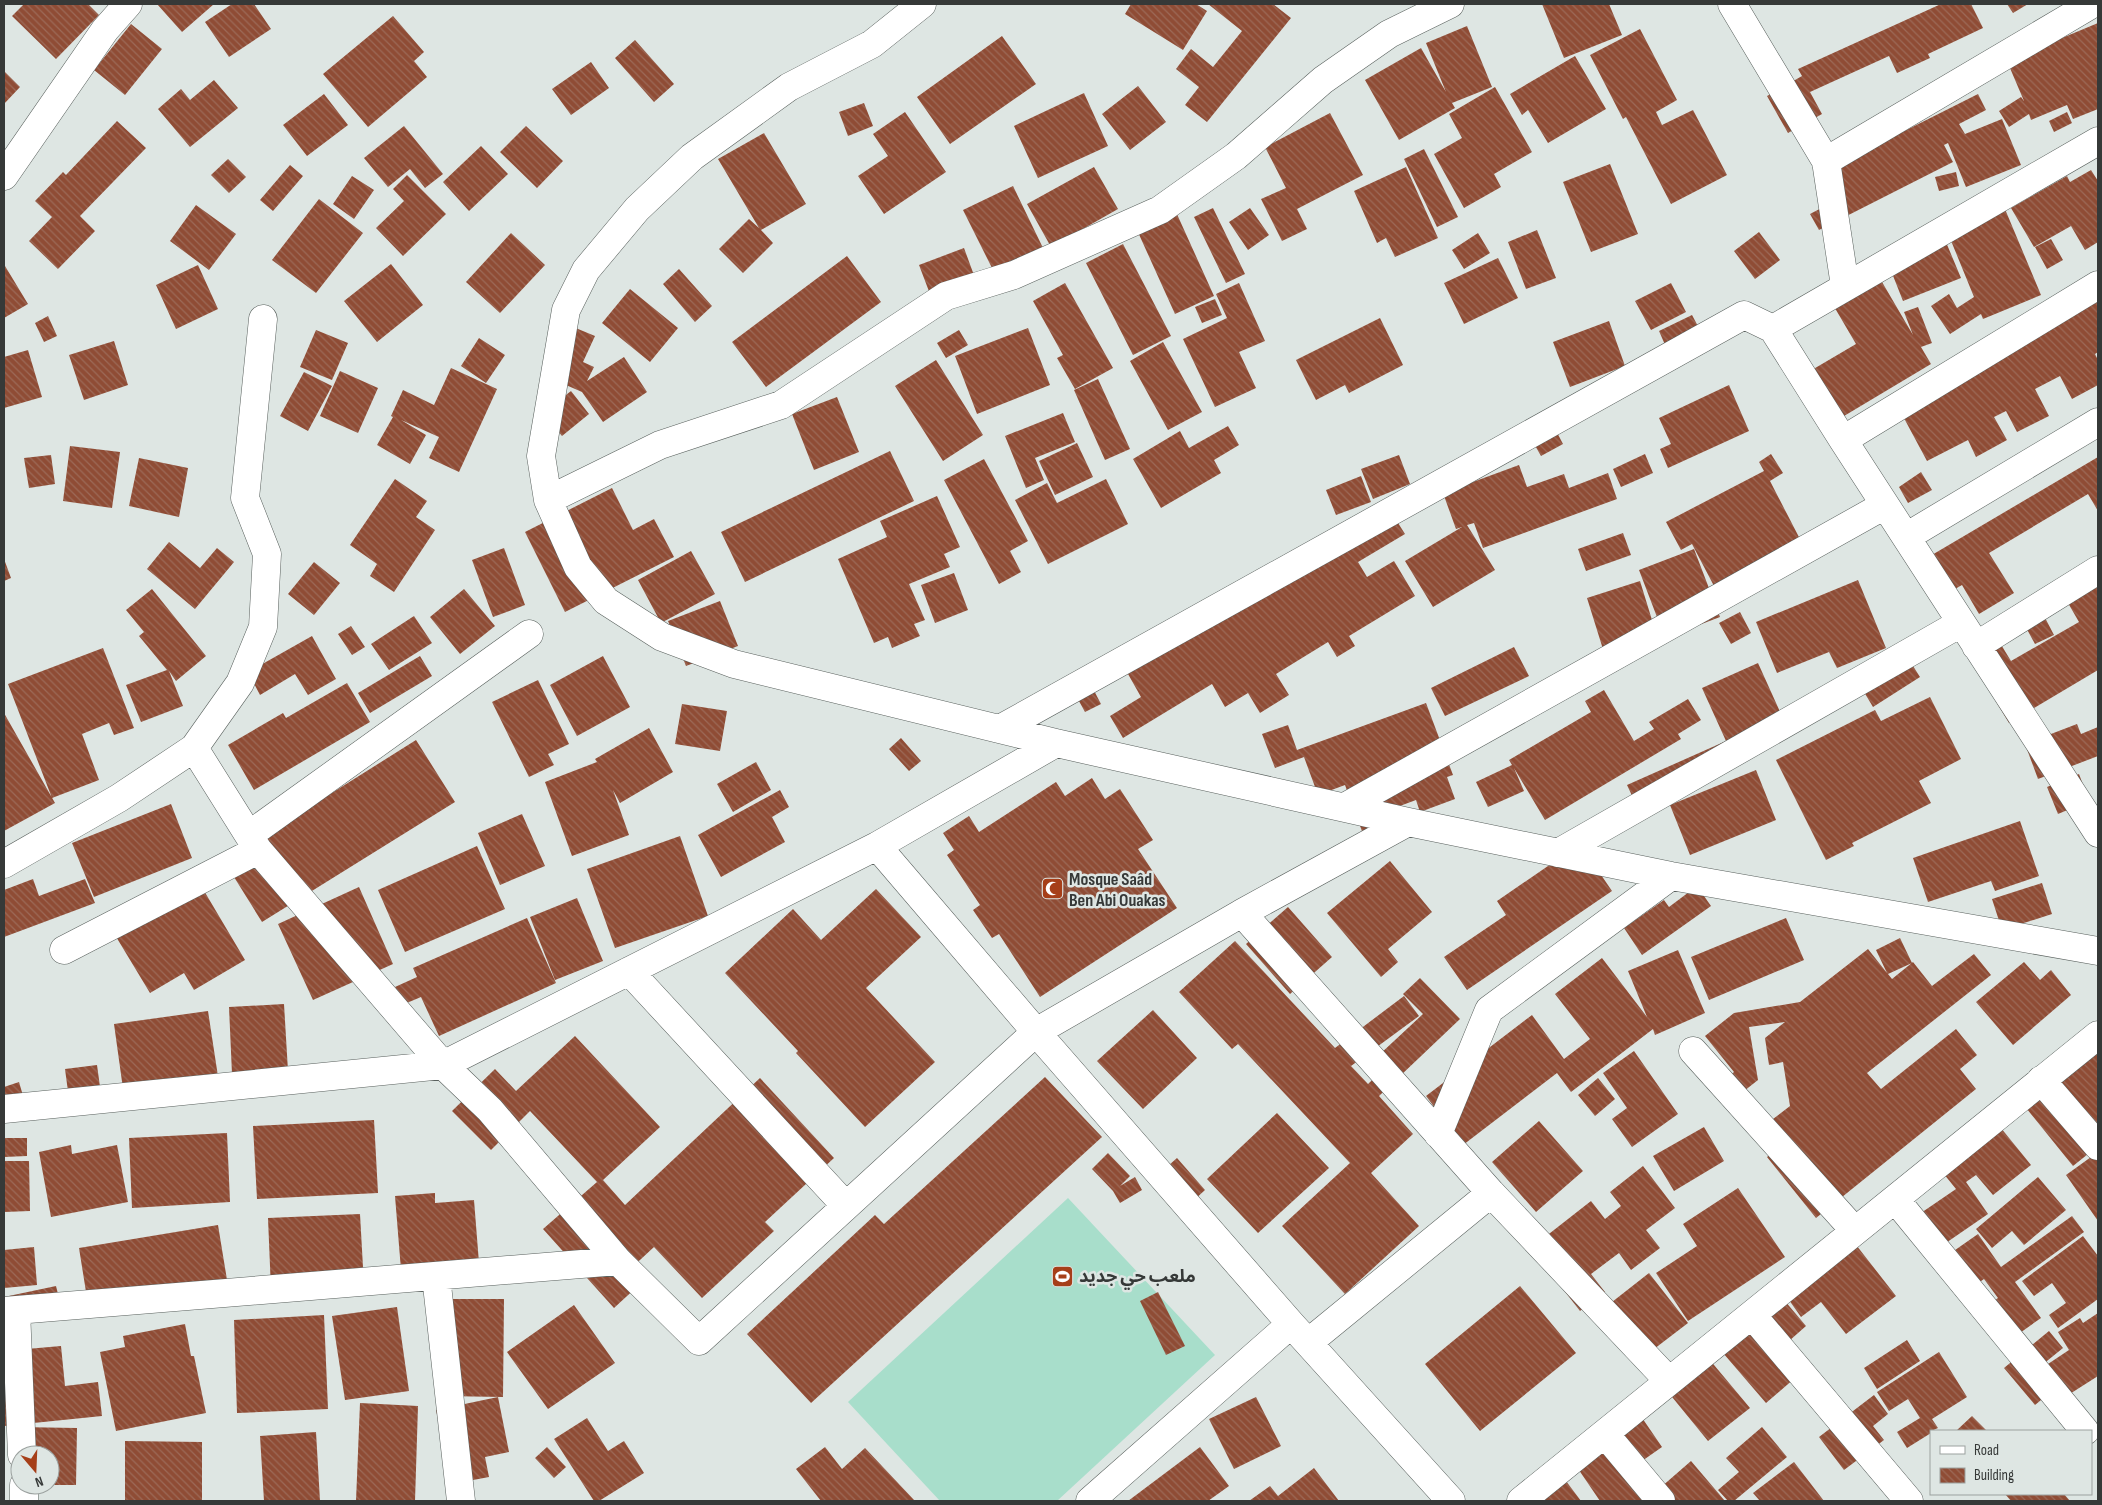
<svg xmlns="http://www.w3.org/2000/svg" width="2102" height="1505" viewBox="0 0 2102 1505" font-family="'Sofia Sans Condensed','Noto Sans Arabic',sans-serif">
<defs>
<pattern id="building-back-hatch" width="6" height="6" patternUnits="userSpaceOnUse" patternTransform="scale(1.25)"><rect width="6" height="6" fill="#8f4c35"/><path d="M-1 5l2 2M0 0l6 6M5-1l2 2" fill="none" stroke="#9c6a58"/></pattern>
</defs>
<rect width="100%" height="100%" fill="#dee6e3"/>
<path fill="#a8decb" d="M1068,1198L1215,1355L1057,1501H940L848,1402Z"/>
<path fill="url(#building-back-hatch)" d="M24,4H88L99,15L56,59L12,16Z
M157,4H214L182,32Z
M232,4H254L271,29L229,57L205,22Z
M1131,4H1196L1207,11L1183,50L1125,14Z
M1208,4H1273L1291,18L1207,122L1185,105L1199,87L1176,69L1191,49L1213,67L1242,31Z
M1542,4H1609L1622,35L1564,58Z
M1941,4H1971L1983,28L1928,54L1930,58L1897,73L1889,56L1810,92L1822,114L1788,133L1767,96L1802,76L1798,69Z
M2007,4H2028L2013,13Z
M393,16L424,52L414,61L427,77L368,127L323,74Z
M2098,23V109L2073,119L2067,105L2031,120L2029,114L2009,127L1999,111L2021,97L2024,101L2007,61Z
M131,24L162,49L125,95L94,70Z
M1467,26L1492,87L1452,103L1455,108L1399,140L1365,80L1421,48L1446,92L1426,43Z
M1640,29L1677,100L1656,112L1662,125L1693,110L1727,175L1671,204L1626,117L1623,119L1590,55Z
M1002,36L1036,84L950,144L917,97Z
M635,40L674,84L654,102L615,58Z
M1575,56L1606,109L1548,143L1528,110L1522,115L1510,94Z
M591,62L609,88L571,115L552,89Z
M4,71L20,87L4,104Z
M214,80L238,108L190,147L158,109L181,89L190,100Z
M1138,86L1166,122L1130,150L1102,114Z
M1495,87L1532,152L1494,174L1501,187L1464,208L1434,154L1462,138L1449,114Z
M1084,93L1108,146L1038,178L1014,126Z
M324,94L348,125L307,156L283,125Z
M1978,94L1986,110L1959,124L1965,134L2002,119L2021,165L1966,187L1948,143L1944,145L1953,162L1819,230L1810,214L1829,204L1815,176Z
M864,103L873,126L848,136L839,112Z
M905,112L946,172L884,214L858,176L888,156L873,134Z
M2067,112L2072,123L2054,132L2049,121Z
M1330,113L1363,175L1297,209L1307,229L1282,241L1261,199L1286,188L1265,147Z
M117,121L146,148L80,216L95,231L58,269L29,241L52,217L35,201L63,172L66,175Z
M404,126L443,174L425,188L410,169L388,187L364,158Z
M526,126L563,161L537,188L500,152Z
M764,133L806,204L761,230L773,243L743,273L719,249L749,219L759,228L718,159Z
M481,146L508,174L469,211L443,182Z
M1424,149L1458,217L1437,227L1404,159Z
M228,159L246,177L229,193L211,175Z
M1610,164L1638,234L1591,252L1563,182Z
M290,165L303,176L273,211L260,200Z
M1094,167L1118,209L1051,247L1027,204Z
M1406,167L1438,238L1395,257L1386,238L1377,243L1354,191Z
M2091,170L2098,181V242L2085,250L2071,226L2034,247L2011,208L2067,176L2070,182Z
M1956,172L1959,186L1939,191L1935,177Z
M407,175L446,214L403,256L376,228L404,201L393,189Z
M352,176L374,190L354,219L333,204Z
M1013,186L1043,248L994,272L963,210Z
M319,199L363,233L316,293L272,260Z
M2002,202L2041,295L1983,319L1981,314L1950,334L1931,306L1949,294L1957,308L1974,297L1945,226Z
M196,205L236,234L209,270L170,241Z
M1213,208L1245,274L1226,283L1194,217Z
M1250,208L1269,235L1248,250L1229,222Z
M1176,212L1214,296L1175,314L1137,230Z
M1537,230L1556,278L1526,289L1508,242Z
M1759,232L1780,260L1755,279L1734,251Z
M511,233L545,265L500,313L466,282Z
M1478,233L1490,253L1464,269L1452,250Z
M1943,235L1961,278L1903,301L1886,258Z
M2051,239L2063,260L2047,269L2035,247Z
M1123,244L1171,336L1133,355L1086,263Z
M964,248L975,278L930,294L919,265Z
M847,256L881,302L766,387L732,342Z
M1498,258L1518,298L1464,324L1444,283Z
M391,264L423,305L377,342L344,301Z
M198,265L218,309L176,329L156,285Z
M4,266H5L28,304L4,318Z
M679,269L712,306L695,322L663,284Z
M1875,270L1913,335L1904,312L1918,307L1932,343L1921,347L1931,364L1834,422L1805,374L1856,344L1829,298Z
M1065,283L1113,368L1075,389L1057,358L1063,355L1033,301Z
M1239,283L1265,341L1239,352L1256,388L1215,407L1183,339L1227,318L1216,294Z
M1671,283L1686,312L1651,330L1635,301Z
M630,289L678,328L650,362L602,323Z
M1215,299L1222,315L1202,323L1195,307Z
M2098,300V352L2095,354L2098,360V385L2072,399L2060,376L2035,389L2049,416L2017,432L2006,411L1994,417L2007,440L1976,457L1968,440L1927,461L1898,407Z
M1692,315L1700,330L1666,347L1659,331Z
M48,316L57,336L44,342L35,323Z
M1380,318L1403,365L1349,393L1345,385L1316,400L1296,360Z
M1609,321L1625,366L1570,387L1553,342Z
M566,324L595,336L583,362L594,367L587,381L624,357L647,392L603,422L582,392L543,375Z
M1028,328L1050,385L977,414L955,356Z
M316,330L348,343L332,380L300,367Z
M959,330L968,345L946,358L937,343Z
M479,338L505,355L486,383L461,366Z
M114,341L128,385L84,400L69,355Z
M1163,342L1202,412L1168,430L1130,361Z
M28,350L42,397L4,408V357Z
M936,360L983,435L943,461L895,386Z
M451,368L497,389L459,472L429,458L439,437L401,420L426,435L410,464L377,445L393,417L391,416L403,390L434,405Z
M340,371L378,388L358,433L320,416Z
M304,372L332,386L308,431L280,416Z
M1098,379L1130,449L1105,460L1074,390Z
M1729,385L1749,431L1668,468L1660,449L1671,444L1659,418Z
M571,391L589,414L562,436L543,413Z
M837,397L859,452L814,470L792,414Z
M1063,413L1075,442L1035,458L1044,480L1026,488L1005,436Z
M1552,423L1563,444L1541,456L1529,435Z
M1228,426L1239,445L1214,460L1221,473L1161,508L1133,459L1180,431L1189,448Z
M1077,443L1093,477L1055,495L1039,461Z
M70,446L120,452L112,508L63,501Z
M890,451L914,501L745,582L721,532Z
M1645,454L1653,473L1621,487L1613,469Z
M1771,454L1783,473L1770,481L1802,543L1714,586L1692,544L1681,550L1666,522L1764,471L1759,462Z
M51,455L55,484L29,488L24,458Z
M1399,455L1410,484L1373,499L1361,469Z
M2098,457V511L2088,494L1989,553L2014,593L1979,614L1962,585L1941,597L1920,562Z
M139,458L188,468L179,517L129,506Z
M984,459L1028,541L1010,551L1021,572L999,584L944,480Z
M1519,465L1527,487L1564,474L1569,488L1608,473L1617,499L1483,548L1474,523L1467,525L1495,570L1433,607L1405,561L1462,527L1456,529L1443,493Z
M1921,472L1932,490L1908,503L1899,487Z
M1361,476L1371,502L1336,515L1326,490Z
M395,479L427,501L416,517L435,530L394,592L370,576L377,564L350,545Z
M1106,479L1128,524L1048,564L1015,500L1047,483L1057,503Z
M612,488L633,530L654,519L674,557L565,612L525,532Z
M937,496L960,547L944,554L950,567L909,584L925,620L914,624L920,636L892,648L888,637L874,643L838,559L887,537L880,521Z
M1393,515L1405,534L1358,562L1367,577L1394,561L1415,596L1349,636L1355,646L1337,657L1328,642L1276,674L1289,695L1260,713L1248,693L1225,707L1212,684L1123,738L1110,716L1141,697L1128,674Z
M1623,533L1631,555L1586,571L1578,549Z
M169,542L200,568L217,548L234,562L195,609L147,569Z
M504,548L525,605L493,617L472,560Z
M1694,549L1720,617L1665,638L1639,570Z
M691,551L715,594L661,623L638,580Z
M4,559L11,578L4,581Z
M314,562L340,583L314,615L288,594Z
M954,573L968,610L935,623L921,585Z
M1858,580L1886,648L1837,668L1829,652L1777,673L1756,622Z
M1640,581L1660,646L1607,662L1587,598Z
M2098,585V670L2009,723L1971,660L2000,643L2011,661L2079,622L2068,603Z
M152,589L206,656L176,681L169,671L183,706L141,722L126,685L167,670L139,636L144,632L126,610Z
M464,589L495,626L460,654L430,617Z
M720,601L738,646L686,666L668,621Z
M1740,612L1751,633L1731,644L1719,623Z
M2042,612L2054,635L2035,644L2023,622Z
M414,616L432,643L389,670L371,644Z
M351,626L365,647L352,655L338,634Z
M312,636L336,679L308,695L295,674L260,695L248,672Z
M1514,647L1529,676L1445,716L1431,688Z
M103,648L134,728L114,735L109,723L82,734L99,780L52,798L8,684Z
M420,656L432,676L370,713L358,693Z
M603,656L630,707L577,736L550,685Z
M1908,658L1920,677L1873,707L1861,687Z
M1758,663L1790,734L1635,802L1627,785L1726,741L1702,688Z
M538,680L569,744L548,754L554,765L529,777L492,702Z
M347,683L370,722L254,790L228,745L283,713L286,718Z
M1090,683L1101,704L1085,712L1074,692Z
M1604,690L1634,741L1654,729L1649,722L1688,699L1701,720L1678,734L1681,739L1545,820L1514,768L1524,791L1488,807L1476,782L1512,765L1509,760L1591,712L1585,701Z
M1930,697L1961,759L1919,781L1931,803L1852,843L1854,846L1826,860L1776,760L1875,710L1881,721Z
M1426,703L1453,775L1447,777L1455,799L1420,812L1416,800L1389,810L1363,834L1345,785L1318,795L1304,757L1275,768L1262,734L1288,725L1297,750Z
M682,704L727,711L720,751L675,744Z
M4,713L55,803L4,831Z
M2077,724L2081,734L2098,727V756L2038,779L2025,744Z
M649,728L673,772L620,803L613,790L629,835L572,856L545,782L597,762L595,759Z
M901,738L921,761L909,771L889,749Z
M416,740L455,802L262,922L224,861Z
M756,762L771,790L733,812L717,784Z
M1756,770L1776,820L1690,855L1670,805Z
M2079,774L2089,801L2058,814L2047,787Z
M1092,778L1105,799L1120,789L1153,840L1138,849L1177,908L1040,997L999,934L992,938L973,910L980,905L947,855L954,850L943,833L969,816L979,832L1056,782L1065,796Z
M780,790L789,807L772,817L785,842L721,877L698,835Z
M171,804L192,858L94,897L72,843Z
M522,814L545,866L500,885L478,833Z
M2020,821L2039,876L1995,891L1991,881L1928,902L1913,858Z
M680,836L708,916L615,948L587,869Z
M1580,844L1612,891L1467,990L1444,957L1506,915L1497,901Z
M477,846L505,909L405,952L378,890Z
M1390,861L1432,912L1388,949L1398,962L1381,977L1327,913Z
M33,879L39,896L85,879L95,903L4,937V890Z
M2042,883L2052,914L2002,930L1992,899Z
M200,884L245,960L194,990L184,973L150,993L115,935Z
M1697,886L1711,906L1642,955L1624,928L1664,900L1669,907Z
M359,887L393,964L313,1000L278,924Z
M876,889L921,937L866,988L935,1062L865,1127L796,1053L798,1051L725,973L793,909L821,940Z
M577,898L603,961L555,980L530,917Z
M1288,907L1332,957L1290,994L1246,944Z
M527,918L556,983L439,1036L421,997L402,1005L395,987L417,977L413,968Z
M1786,918L1804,960L1709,1000L1691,957Z
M1900,938L1912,963L1888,974L1892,979L1913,962L1932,986L1974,954L1991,975L1867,1073L1881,1089L1956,1029L1977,1055L1960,1069L1976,1089L1816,1218L1767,1157L1789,1139L1773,1119L1790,1106L1783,1062L1769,1065L1765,1038L1785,1022L1749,1027L1758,1080L1725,1106L1712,1090L1734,1072L1705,1036L1734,1013L1800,1002L1868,949L1887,973L1876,950Z
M1235,941L1335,1048L1404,996L1419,1016L1351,1066L1368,1084L1388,1065L1379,1055L1423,1014L1403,994L1420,978L1460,1019L1379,1096L1413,1134L1371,1173L1419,1226L1345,1294L1282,1226L1350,1163L1238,1044L1232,1049L1179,992Z
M1678,950L1705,1013L1655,1035L1653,1029L1571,1092L1557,1073L1463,1145L1426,1096L1532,1015L1564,1059L1590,1039L1555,994L1602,958L1647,1017L1628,971Z
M2024,962L2040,980L2051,970L2071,995L2013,1045L1976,1002Z
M284,1004L288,1071L232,1074L229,1007Z
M1153,1010L1197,1058L1143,1109L1097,1061Z
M208,1011L219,1083L124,1096L114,1024Z
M2098,1033V1146L2073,1166L2018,1098Z
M575,1036L660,1127L603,1180L625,1205L760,1078L834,1158L765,1222L774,1231L702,1298L654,1247L627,1272L639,1285L614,1308L543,1229L597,1182L530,1111L491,1150L452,1111L495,1069L516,1091Z
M1634,1051L1678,1114L1632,1147L1612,1119L1627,1108L1603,1073Z
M97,1065L101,1094L69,1099L65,1069Z
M1045,1077L1102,1137L811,1403L747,1334L875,1215L884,1224Z
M1598,1078L1615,1099L1595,1116L1578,1095Z
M19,1082L26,1106L4,1114V1087Z
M1277,1113L1329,1168L1258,1233L1207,1179Z
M1992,1117L2031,1165L1993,1195L1976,1175L1966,1182L1988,1214L1940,1247L1918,1215L1956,1189L1935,1163Z
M374,1120L378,1193L257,1199L253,1126Z
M1539,1121L1583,1171L1536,1212L1492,1162Z
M1704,1127L1724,1161L1674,1191L1653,1156Z
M227,1133L230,1202L132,1208L129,1138Z
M4,1138H27V1156L4,1157Z
M71,1145L72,1154L117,1145L128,1202L51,1217L39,1152Z
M2098,1152V1221L2066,1175Z
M1108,1153L1130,1176L1120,1186L1135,1177L1142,1190L1120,1203L1113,1191L1092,1169Z
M1177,1158L1205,1190L1180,1213L1151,1181Z
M4,1161H29L30,1211L4,1212Z
M1643,1166L1675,1208L1646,1230L1660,1248L1631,1270L1619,1253L1591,1274L1605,1292L1580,1311L1531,1248L1591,1201L1605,1219L1621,1206L1610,1192Z
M2038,1177L2066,1210L2024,1245L2012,1231L1992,1248L1976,1229Z
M1738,1188L1785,1257L1688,1321L1656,1273L1697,1246L1683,1224Z
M435,1193V1203L474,1200L479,1263L401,1270L395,1196Z
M360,1214L364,1285L271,1290L268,1218Z
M2072,1216L2084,1232L2015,1282L2041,1318L2000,1347L1975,1314L1998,1298L1984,1279L1962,1294L1938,1262L1978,1234L2001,1267Z
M218,1225L229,1292L87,1298L79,1248Z
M2083,1236L2098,1256V1299L2058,1328L2049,1315L2066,1303L2052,1283L2034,1296L2022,1281Z
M1853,1241L1896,1296L1846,1334L1821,1302L1801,1317L1784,1293Z
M34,1247L37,1285L4,1288V1250Z
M1649,1273L1688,1323L1637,1362L1598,1313Z
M56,1286L61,1306L4,1310V1297Z
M1520,1286L1576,1353L1480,1431L1425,1364Z
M1158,1292L1185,1346L1166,1355L1140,1301Z
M1779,1294L1806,1326L1789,1341L1810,1365L1766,1403L1717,1346Z
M443,1299H504L503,1397L442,1396Z
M574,1305L615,1363L548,1409L507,1352Z
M397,1307L409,1391L345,1400L332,1316Z
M2098,1313V1376L2065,1397L2058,1386L2035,1405L2004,1368L2049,1331L2063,1348L2042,1365L2045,1366L2069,1350L2058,1332L2080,1318L2083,1323Z
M324,1315L328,1409L237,1413L234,1320Z
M185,1324L191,1356H194L206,1413L116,1431L100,1352L125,1347L123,1336Z
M1907,1340L1920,1361L1877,1389L1864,1368Z
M61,1346L65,1386L98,1382L102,1416L4,1426V1351Z
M1939,1352L1967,1397L1932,1419L1938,1428L1931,1431V1433L1907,1448L1897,1432L1920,1418L1908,1399L1889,1411L1877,1392Z
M1709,1359L1750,1408L1708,1441L1668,1392Z
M1874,1395L1888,1414L1873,1426L1884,1440L1844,1470L1819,1437Z
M498,1397L509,1452L485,1457L489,1477L452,1484L436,1410Z
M1256,1397L1281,1446L1234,1469L1209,1419Z
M360,1403L418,1406L415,1501H356Z
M1636,1409L1662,1447L1642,1461L1660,1488L1691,1461L1725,1501H1600L1568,1454Z
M1972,1416L1987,1431H1956Z
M587,1418L608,1451L624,1441L644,1473L599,1501H594L554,1439Z
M18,1427L77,1428L76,1485H50V1455H20V1484H16Z
M1762,1427L1787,1457L1734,1501H1728L1718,1490L1739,1472L1726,1458Z
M316,1432L320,1501H264L260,1436Z
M125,1441L202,1442V1501H125Z
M547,1447L566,1467L554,1478L535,1458Z
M825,1447L842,1469L865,1448L915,1501H821L796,1469Z
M1200,1447L1229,1486L1208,1501H1128Z
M1794,1462L1824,1501H1760L1753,1493Z
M1314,1468L1339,1501H1249L1270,1486L1278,1496Z
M1563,1477L1581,1501H1529Z
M2005,1494H2064L2070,1501H2011Z"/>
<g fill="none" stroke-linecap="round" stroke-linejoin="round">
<defs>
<path id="minor" d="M922,4L872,44L789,87L692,157L637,209L586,270L566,310L541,456L548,500L578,567L606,601L662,637L734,664L1056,743L1408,822L1671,876L2098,951
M1732,4L1826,161L1845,286
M1826,161L2092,4
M4,176L105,30L128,4
M1773,329L2098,141
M1843,440L2098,285
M548,500L660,445L781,405L946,296L1014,275L1160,210L1236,156L1323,80L1389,34L1450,4
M1906,537L2098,422
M1976,646L2098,570
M1000,729L1744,315L1773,329L1843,440L2098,833
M194,748L258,850L443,1065L490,1110L618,1261L699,1341L1036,1032L1291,1324L1451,1501
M1345,807L1885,505
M249,835L529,634
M877,846L1036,1032L1242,913L1408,822
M1558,853L1961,623
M4,864L119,798L194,748L240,683L263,627L267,554L245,498L263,319
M1242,913L1491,1193L1669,1381
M64,950L258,850
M629,971L846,1206
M1693,1051L1855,1231
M2041,1080L2098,1146
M4,1109L443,1065L877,846L1056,743
M1438,1134L1489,1010L1671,876
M1895,1199L2085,1431
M436,1276L461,1501
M16,1310L22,1455
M4,1311L618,1261
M1752,1315L1909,1501
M1309,1342L1491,1193
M1605,1434L1661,1501
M24,1485V1501
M1090,1501L1291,1324
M1521,1501L2098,1035"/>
</defs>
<use href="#minor" stroke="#59605d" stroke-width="29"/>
<use href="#minor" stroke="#fff" stroke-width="28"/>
</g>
<defs>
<symbol id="mosque-square" viewBox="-11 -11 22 22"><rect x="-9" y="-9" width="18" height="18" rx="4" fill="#a63f19" stroke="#dee6e3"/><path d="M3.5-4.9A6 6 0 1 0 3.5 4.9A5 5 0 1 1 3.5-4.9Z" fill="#fff"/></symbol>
<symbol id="stadium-square" viewBox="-11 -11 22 22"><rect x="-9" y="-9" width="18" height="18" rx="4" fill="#a63f19" stroke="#dee6e3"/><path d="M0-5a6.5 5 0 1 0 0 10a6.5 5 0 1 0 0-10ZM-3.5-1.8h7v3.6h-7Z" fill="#fff"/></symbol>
</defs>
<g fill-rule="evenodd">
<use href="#mosque-square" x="1040" y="876" width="25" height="25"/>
<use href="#stadium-square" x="1050" y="1264" width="25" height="25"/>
</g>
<g text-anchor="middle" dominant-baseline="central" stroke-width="5" stroke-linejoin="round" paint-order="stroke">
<g font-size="18" font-weight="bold" fill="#363938" stroke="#dee6e3" text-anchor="start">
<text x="1069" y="879">Mosque Saâd<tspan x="1069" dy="21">Ben Abi Ouakas</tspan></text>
<text x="1079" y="1276">ملعب حي جديد</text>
</g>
</g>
<rect width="2102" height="1505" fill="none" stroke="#363938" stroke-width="10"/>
<rect x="1930" y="1430" width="162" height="65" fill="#dee6e3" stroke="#9ba19f"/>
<rect x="1940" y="1446" width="25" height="8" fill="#ffffff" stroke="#9ba19f"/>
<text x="1974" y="1455" font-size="15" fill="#363938">Road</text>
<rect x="1940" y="1468" width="25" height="15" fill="url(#building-back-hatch)" stroke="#9ba19f"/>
<text x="1974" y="1480" font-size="15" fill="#363938">Building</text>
<g transform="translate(35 1470) rotate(161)"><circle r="24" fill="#dee6e3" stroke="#9ba19f"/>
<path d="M0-4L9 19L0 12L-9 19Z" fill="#a63f19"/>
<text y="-8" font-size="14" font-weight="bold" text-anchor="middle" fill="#363938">N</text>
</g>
</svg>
